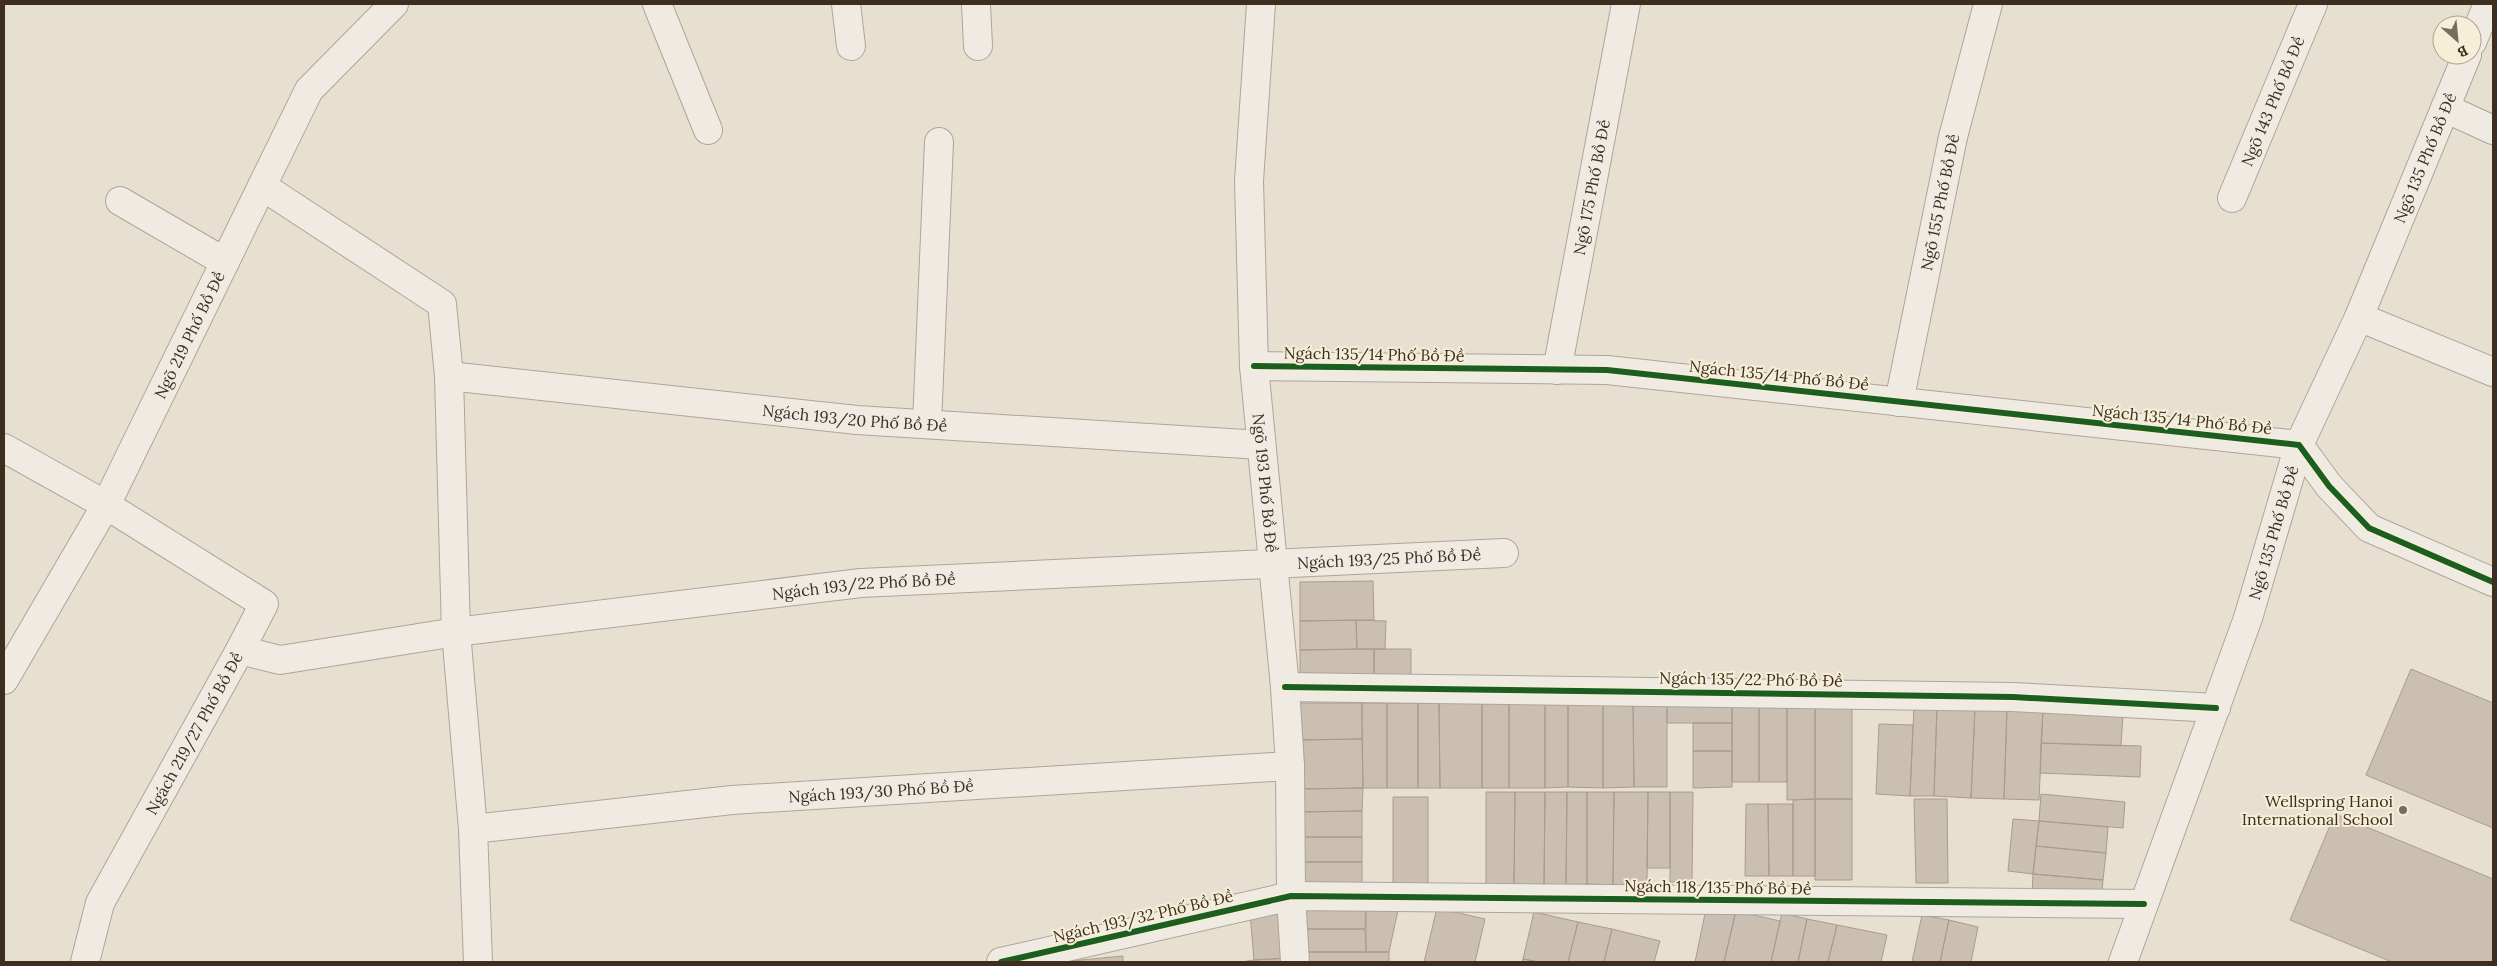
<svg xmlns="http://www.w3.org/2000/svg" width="2497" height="966" viewBox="0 0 2497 966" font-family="Lora,serif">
<rect width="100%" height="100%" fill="#e7e0d1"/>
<path fill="#cbbfb2" stroke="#a89c90" d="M1373,581L1374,620L1300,621V582Z
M1356,620L1386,621L1385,649H1357Z
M1356,620L1357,649L1300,650V621Z
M1374,649H1411V678L1374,679Z
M1374,649V679H1300V650Z
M2411,669L2493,703V828L2366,775Z
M1633,701L1634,787L1603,788V702Z
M1633,701L1667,702V787H1634Z
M1732,701V723H1667V702Z
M1732,701H1759V782H1732Z
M1759,701H1787V782H1759Z
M1787,701H1815V799L1787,800Z
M1815,701H1852V799H1815Z
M1509,702V788H1482V703Z
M1509,702H1545V788H1509Z
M1545,702H1568V787L1545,788Z
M1568,702H1603V788L1568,787Z
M1298,703H1362V739L1298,740Z
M1362,703H1387V788H1363Z
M1387,703H1418V788H1387Z
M1418,703H1439L1440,788H1418Z
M1439,703H1482V788H1440Z
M1914,706H1937L1934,796H1910Z
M1937,706L1975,708L1971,798L1934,796Z
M1975,708L2007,709L2004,799L1971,798Z
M2007,709L2043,710L2039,800L2004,799Z
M2043,710L2123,713L2121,746L2041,743Z
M1693,723H1732V751H1693Z
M1879,724L1913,725L1910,796L1876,794Z
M1362,739L1363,788L1298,789V740Z
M2041,743L2141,746L2140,777L2040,773Z
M1693,751H1732V787L1693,788Z
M1363,788L1362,811L1298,812V789Z
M1486,792H1515L1514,885H1486Z
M1515,792H1545L1544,885H1514Z
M1545,792H1567L1566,885H1544Z
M1567,792H1587V884L1566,885Z
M1587,792H1614L1613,885L1587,884Z
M1614,792H1648L1647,885H1613Z
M1648,792H1670V868H1647Z
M1670,792H1693L1692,882H1670Z
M2041,794L2125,802L2123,828L2039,821Z
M1393,797H1428V890H1393Z
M1815,799V876H1793V800Z
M1815,799H1852V880H1815Z
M1914,799H1947L1948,883H1916Z
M1746,804H1768L1769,876H1745Z
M1768,804H1793V876H1769Z
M1362,811V837H1298V812Z
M2335,814L2493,879V962H2392L2290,920Z
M2013,819L2039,821L2033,874L2008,871Z
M2039,821L2108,827L2106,853L2036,846Z
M1298,837H1362V862H1298Z
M2036,846L2106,853L2103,880L2033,874Z
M1298,862H1362V890H1298Z
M2033,874L2103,880L2101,902L2032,895Z
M1303,903H1366L1365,929H1303Z
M1366,903L1398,910L1389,952H1366Z
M1437,908L1485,919L1475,962H1424Z
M1706,909L1735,915L1724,962H1695Z
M1285,910L1289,958L1254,960L1250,913Z
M1736,911L1780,921L1771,962H1724Z
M1534,912L1578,922L1568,962H1539L1523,959Z
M1782,913L1807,919L1798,962H1771Z
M1922,915L1949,920L1940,962H1912Z
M1807,919L1837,925L1828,962H1798Z
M1949,920L1978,927L1971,962H1940Z
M1578,922L1612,929L1604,962H1568Z
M1837,925L1887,935L1881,962H1828Z
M1303,929H1365L1366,952H1302Z
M1612,929L1660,941L1654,962H1604Z
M1302,952H1389V962H1302Z
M1123,956V962H1060Z
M1289,958V962H1241L1254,960Z
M1523,959L1539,962H1522Z"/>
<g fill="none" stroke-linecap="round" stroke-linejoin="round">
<defs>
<g id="minor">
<path d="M657,4L708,130"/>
<path d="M846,4L851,46"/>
<path d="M976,4L978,46"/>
<path id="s1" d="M1261,4L1249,181L1254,366L1285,687L1290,766L1291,896L1295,962"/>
<path d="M2472,42L2488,4"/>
<path d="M2445,108L2493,130"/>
<path d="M262,186L442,304L449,376L456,632L473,829L478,962"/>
<path id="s2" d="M2232,198L2313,4"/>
<path d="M120,201L225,262"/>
<path d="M2359,317L2493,372"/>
<path d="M1254,366L1607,370L2299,445L2329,486L2369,528L2493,582"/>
<path id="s3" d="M1557,370L1626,4"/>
<path id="s4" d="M449,376L857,420L1261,445"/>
<path id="s5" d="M1899,402L1953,137L1988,4"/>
<path d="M927,424L939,142"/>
<path d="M4,448L106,505L264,604L240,650"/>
<path id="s6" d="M4,680L106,505L309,90L394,4"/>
<path d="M1285,687L2013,697L2216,708"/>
<path id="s7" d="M473,829L732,800L1290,766"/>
<path id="s8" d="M85,962L100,903L240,650L280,660L456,632L861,583L1504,553"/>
<path d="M1001,962L1291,896L2144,904"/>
<path id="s9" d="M2123,962L2248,618L2299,445L2359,317L2467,55"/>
</g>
</defs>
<use href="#minor" stroke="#ada599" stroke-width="30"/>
<use href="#minor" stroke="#efebe3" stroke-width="28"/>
<defs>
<path id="cycleway" d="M1254,366L1607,370L2299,445L2329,486L2369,528L2493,582
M1285,687L2013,697L2216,708
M1001,962L1291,896L2144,904"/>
</defs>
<use href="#cycleway" stroke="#f7eed8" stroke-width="9"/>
<use href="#cycleway" stroke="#1b5e20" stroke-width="6"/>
</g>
<circle fill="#786c5e" stroke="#f7eed8" stroke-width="2" cx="2403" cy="810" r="5"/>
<g text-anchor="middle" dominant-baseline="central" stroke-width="4" stroke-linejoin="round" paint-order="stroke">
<g font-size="16" fill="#3d2e20" stroke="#f7eed8">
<text stroke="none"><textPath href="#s2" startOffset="105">Ngõ 143 Phố Bồ Đề</textPath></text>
<text stroke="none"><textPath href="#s9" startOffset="860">Ngõ 135 Phố Bồ Đề</textPath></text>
<text stroke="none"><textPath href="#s3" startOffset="186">Ngõ 175 Phố Bồ Đề</textPath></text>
<text stroke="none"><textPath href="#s5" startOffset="204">Ngõ 155 Phố Bồ Đề</textPath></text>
<text stroke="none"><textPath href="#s6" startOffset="392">Ngõ 219 Phố Bồ Đề</textPath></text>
<text transform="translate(1374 354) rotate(1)">Ngách 135/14 Phố Bồ Đề</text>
<text transform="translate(1779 375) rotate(6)">Ngách 135/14 Phố Bồ Đề</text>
<text stroke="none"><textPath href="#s4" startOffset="408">Ngách 193/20 Phố Bồ Đề</textPath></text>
<text transform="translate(2182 419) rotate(6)">Ngách 135/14 Phố Bồ Đề</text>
<text stroke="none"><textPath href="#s1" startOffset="480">Ngõ 193 Phố Bồ Đề</textPath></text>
<text stroke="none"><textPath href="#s9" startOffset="455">Ngõ 135 Phố Bồ Đề</textPath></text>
<text stroke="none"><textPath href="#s8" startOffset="1506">Ngách 193/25 Phố Bồ Đề</textPath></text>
<text stroke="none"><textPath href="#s8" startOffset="980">Ngách 193/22 Phố Bồ Đề</textPath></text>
<text transform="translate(1751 679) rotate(1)">Ngách 135/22 Phố Bồ Đề</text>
<text stroke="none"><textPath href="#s8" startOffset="255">Ngách 219/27 Phố Bồ Đề</textPath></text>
<text stroke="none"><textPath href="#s7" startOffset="410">Ngách 193/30 Phố Bồ Đề</textPath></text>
<text transform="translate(1718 887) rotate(1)">Ngách 118/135 Phố Bồ Đề</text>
<text transform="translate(1143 916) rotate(-13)">Ngách 193/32 Phố Bồ Đề</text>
</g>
<g font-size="16" fill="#3d2e20" stroke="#f7eed8" text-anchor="end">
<text x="2393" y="801">Wellspring Hanoi<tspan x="2393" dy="18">International School</tspan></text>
</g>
</g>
<rect width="2497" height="966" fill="none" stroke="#3d2e20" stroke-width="10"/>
<g transform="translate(2457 40) rotate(153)"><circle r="24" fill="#f7eed8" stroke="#ada18e"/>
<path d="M0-4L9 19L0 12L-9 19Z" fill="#786c5e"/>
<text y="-8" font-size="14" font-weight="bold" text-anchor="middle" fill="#3d2e20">B</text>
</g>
</svg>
